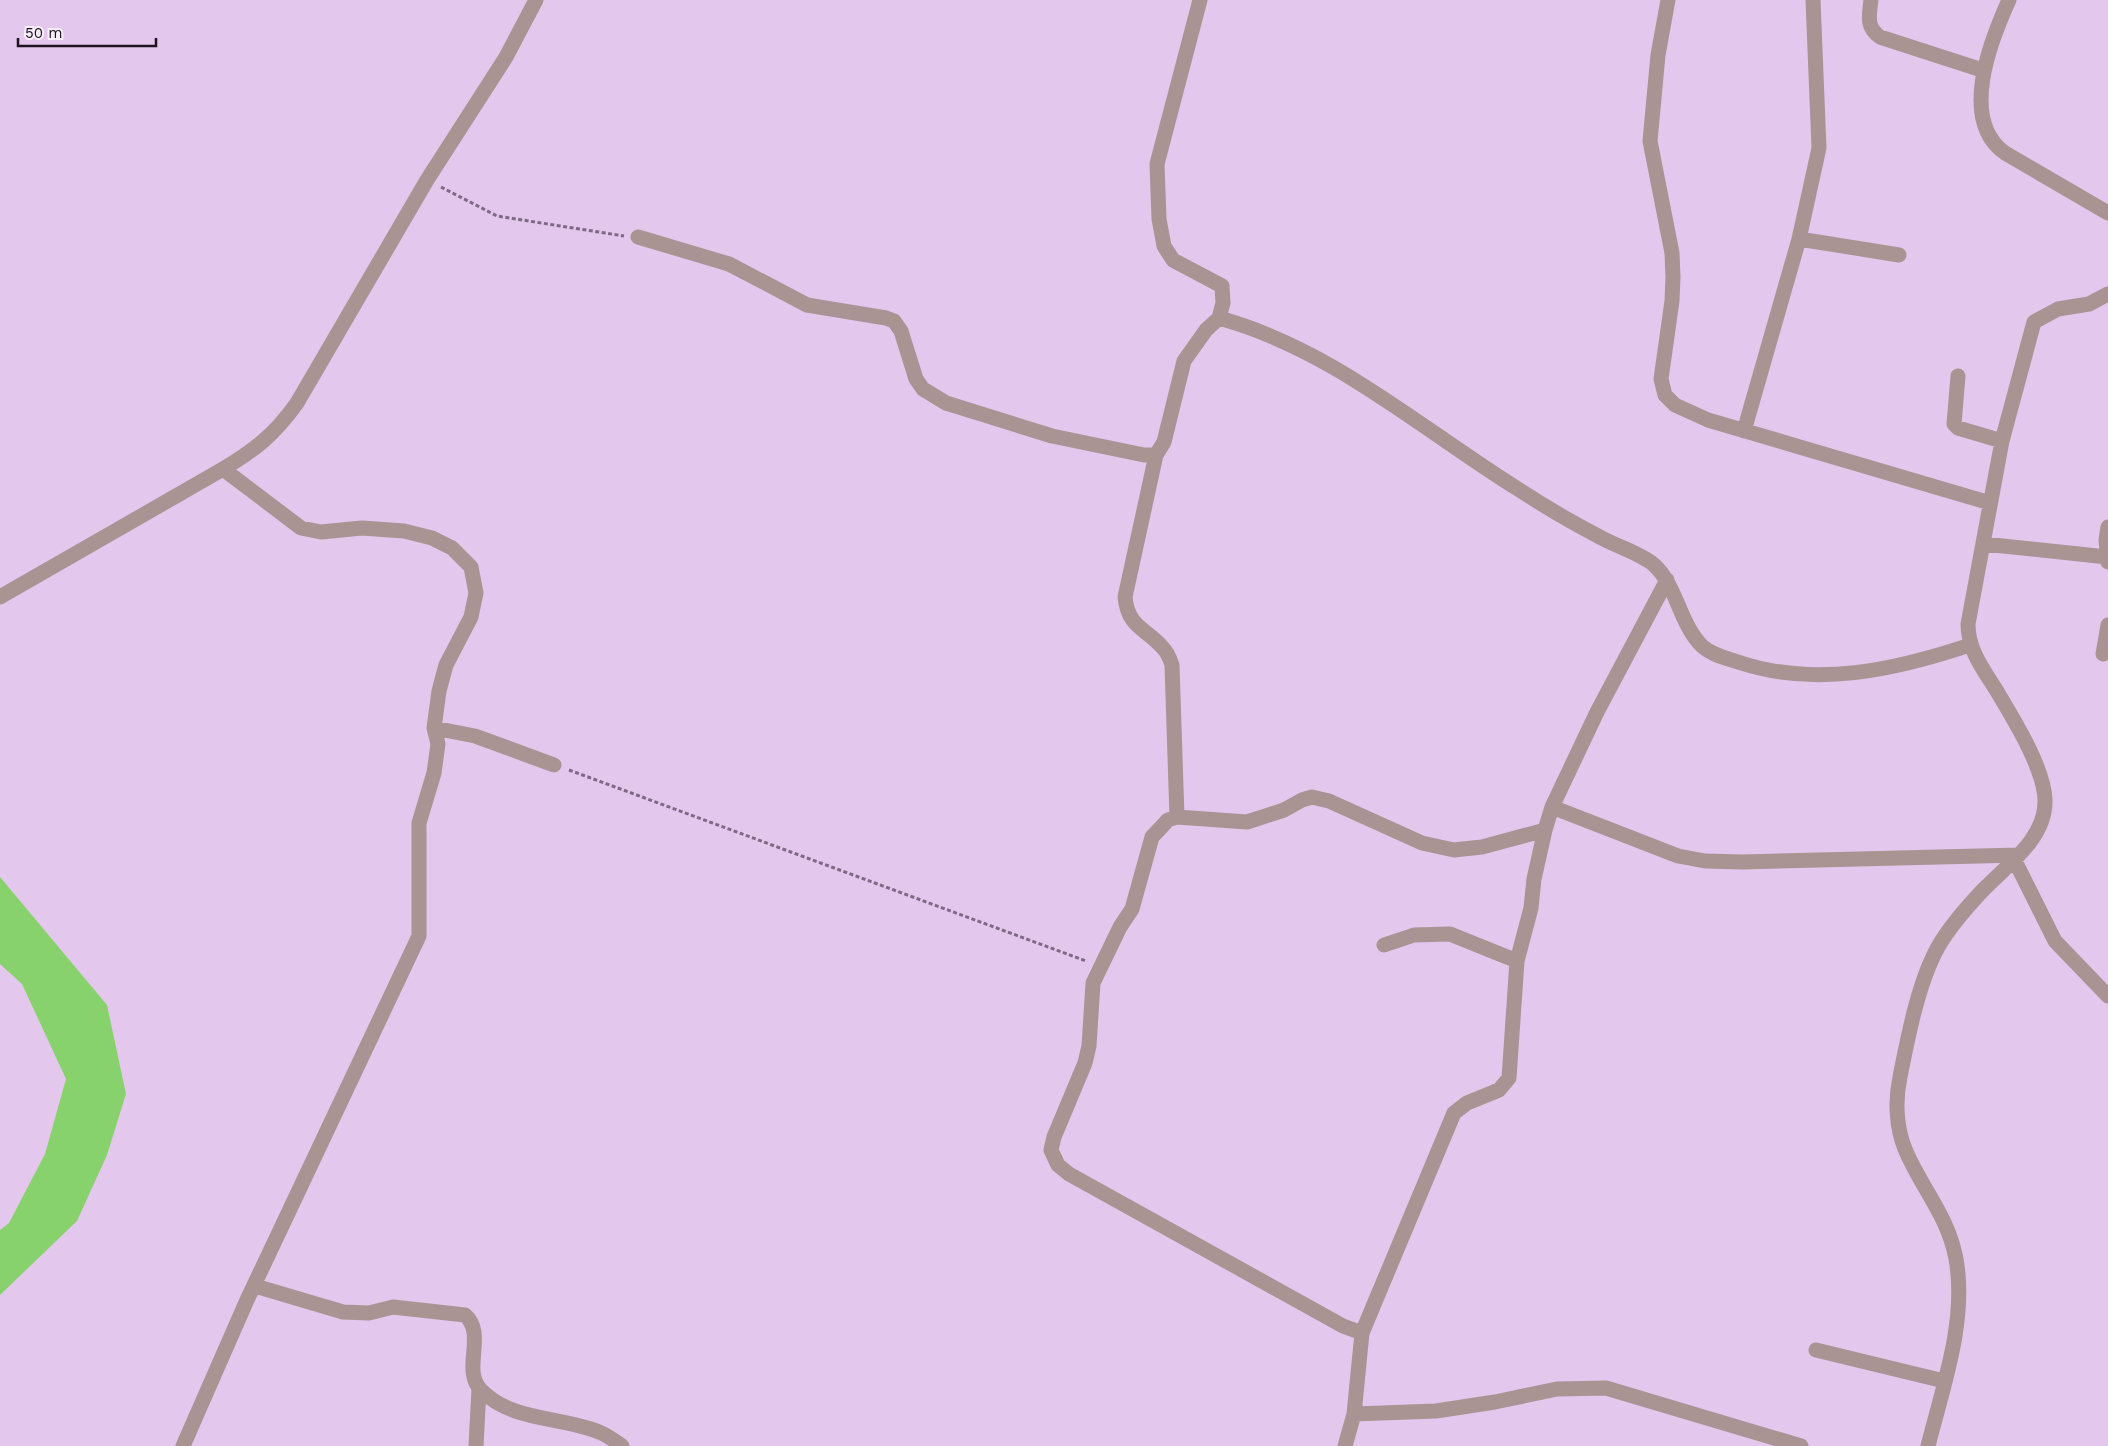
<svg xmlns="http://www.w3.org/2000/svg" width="2108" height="1446" viewBox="0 0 2108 1446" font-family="'Work Sans',sans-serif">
<rect width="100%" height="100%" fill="#e4c7ed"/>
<path fill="#88d26d" d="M0,877L107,1005L126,1094L107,1155L77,1221L0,1295V1230L9,1223L45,1154L66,1079L22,984L0,964Z"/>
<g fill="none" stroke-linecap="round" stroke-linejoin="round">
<path stroke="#7e6a84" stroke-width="3" stroke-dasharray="4 2.5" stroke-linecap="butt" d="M441,187L497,216L624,236
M569,770L1086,961"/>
<path stroke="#aa9393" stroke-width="15" d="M1200,0L1157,164L1159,219L1164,246L1173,260L1222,286L1223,303L1219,318
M1668,0L1658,55L1650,141L1672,253L1673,277L1672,301L1661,379L1665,395L1675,405L1708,420L1990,503
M1871,0C1869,16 1866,27 1880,37L1982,70
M2009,0C1990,42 1959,120 2005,153L2108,213
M638,237L729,264L807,305L886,318L894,321L901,331L916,379L923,389L946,403L1052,436L1144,455H1156L1164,442L1184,361L1206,330L1219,318C1332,349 1420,428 1518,489C1544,506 1571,522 1598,536C1615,546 1638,552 1653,564C1677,585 1679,623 1702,646C1712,655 1726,658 1738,662C1815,688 1895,670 1970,645
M1799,239L1899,255
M1958,376L1954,424L1958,428L2002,441
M1744,431L1799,239L1819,148L1813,0
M1156,455L1125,597C1128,628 1146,628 1163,648C1167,652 1170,659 1172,665L1177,817
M2108,527L2106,540L2108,562
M1984,544L2107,557
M0,597L223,469C255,450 275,434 297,403L427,180L506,57L536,0
M2103,654L2108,625
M434,728L475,736L554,765
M1552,807L1678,856L1705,861L1742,862L2019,855
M2014,859L2055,941L2108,996
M1384,945L1414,935L1450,934L1517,961
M255,1286L343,1312L369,1313L393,1307L465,1315C487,1334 461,1370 481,1390C512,1422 561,1416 599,1432C607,1435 615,1441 622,1446
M1362,1333L1454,1113L1467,1103L1499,1090L1509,1078L1517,961L1531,908L1534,879L1545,830L1552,807L1597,712L1667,580
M1816,1350L1944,1381
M1354,1414L1436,1411L1495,1402L1557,1389L1606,1388L1801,1446
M183,1446L247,1300L419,936V823L434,773L438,744L434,728L439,691L446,665L471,617L476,593L471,567L452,548L432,538L404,531L362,528L321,532L301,528L223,469
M476,1446L479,1389
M1345,1446L1354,1414L1362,1333L1343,1326L1069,1174L1058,1165L1051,1150L1054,1137L1085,1063L1089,1046L1093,983L1120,927L1132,909L1152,837L1168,820L1177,817L1247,822L1284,810L1302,800L1312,797L1329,801L1422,843L1454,850L1482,847L1545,830
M1928,1446C1943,1386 1967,1321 1956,1259C1948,1215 1921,1188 1905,1149C1896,1127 1895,1100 1900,1077C1908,1037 1918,983 1938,947C1950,926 1966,908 1983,890C2007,865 2046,839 2045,800C2044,768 2014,720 1998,693C1984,670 1968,651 1968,624L2002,441L2034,322L2058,309L2089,304L2108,294"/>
</g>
<path d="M18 38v8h138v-8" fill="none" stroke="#1c1220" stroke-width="2.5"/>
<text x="25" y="38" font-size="15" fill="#1c1220" stroke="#fbeffe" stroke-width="4" paint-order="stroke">50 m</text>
</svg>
